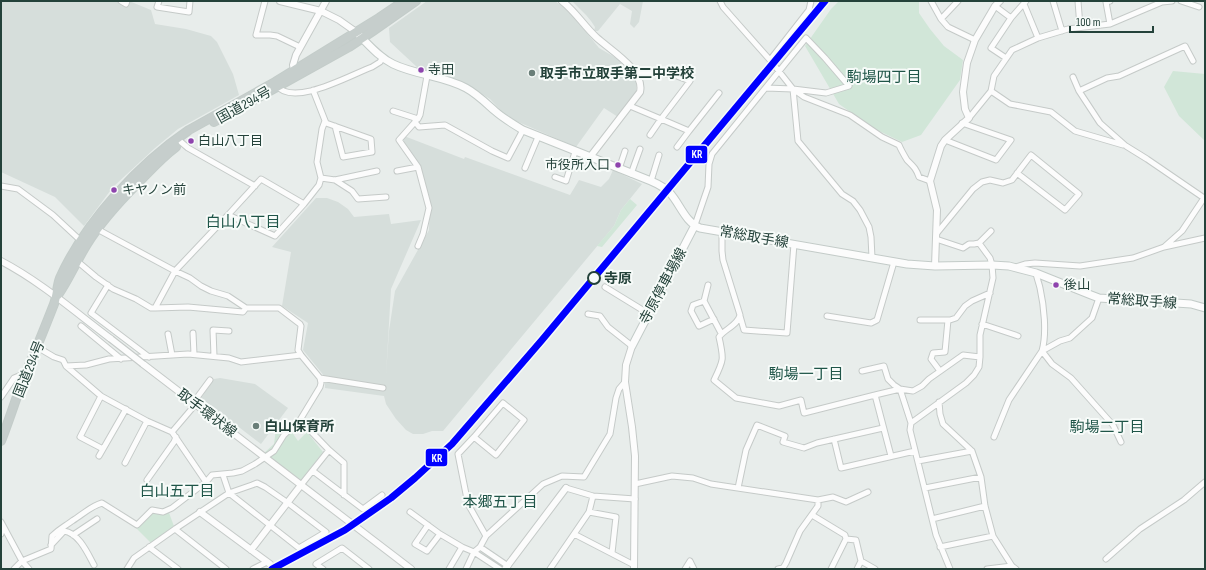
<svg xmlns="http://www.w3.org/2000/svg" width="1206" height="570" viewBox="0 0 1206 570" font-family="'Sofia Sans Condensed','Noto Sans JP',sans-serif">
<rect width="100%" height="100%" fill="#e8edeb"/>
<path fill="#d6dedb" d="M1,1H129L151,10L155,24L186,29L211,36L217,42L233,74L239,95L178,129L155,148L113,187L84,226L55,197L1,172Z
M427,1H555L569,11L599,48L618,59L636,81V95L618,117L604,108L576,147L507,117L490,99L466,84L451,77L418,68L390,42L389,28Z
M572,1H643L639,22L634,28L630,24L632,11L620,4L598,31H594L595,27L591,21L586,15Z
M404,136L464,159L465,157L570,195L579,180L601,187L609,179L613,170L642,184L621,210L614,226L443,431H432L423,434H413L406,430L396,419L386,404L384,396L325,388V377L303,350L308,323L282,306L291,252L272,247L316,198H327L338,202L348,209L354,217L389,214L391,224L421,220L391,289L386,375L389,331L395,291L429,230L430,199L421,171L402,139Z
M220,378L255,384L288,408L261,444L201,398L214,379Z"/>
<path fill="#d1e6d8" d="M839,1H919V13L930,29L944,46L963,60L960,80L921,135L902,142L873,128L839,104L805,46L831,9Z
M1173,71L1205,74V141L1179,116L1164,87Z
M630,199L637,205L602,247L597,246L614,226L621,210Z
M285,422L298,441L307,432L323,452L301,480L264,453L274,444L276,429Z
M154,510H168L175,529L153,545L132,524Z"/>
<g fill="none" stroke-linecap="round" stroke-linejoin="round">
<defs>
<path id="minor" d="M121,1L126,4L127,1
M159,1L157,7L189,12L190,1
M265,1L256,35H270L277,36L300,47
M720,1L723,7L770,60
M811,1L809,10L770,60L793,89L798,141L842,194L853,201L860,210L869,227L871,237L872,258
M931,1L941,19L948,27L975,40
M1053,1L1062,31
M1078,1L1080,27
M1181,1L1199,7
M1024,4L1038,38
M995,6L1011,18
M941,19L958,1
M1110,24L1106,2L1110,1
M1006,58L991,48L1011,18L1026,1
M1073,77L1079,91L1100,123L1126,146L1147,159L1204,198L1182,231L1164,247
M276,85C293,108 350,75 372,67L380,62L383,57
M766,88L793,89L804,97L850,115L882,137L899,145C901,150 904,155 907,160C913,166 916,168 919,177L930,181
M313,90L326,123L371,139L372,152L343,157L335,126
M991,91L1010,104L1051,112L1075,131L1123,145
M1079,91L1107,78L1119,76L1185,46L1193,61
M630,106L661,119L690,81L674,75L634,72
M393,111L418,119L415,121
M969,118L991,91L994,76L1012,50L1038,38L1068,29L1110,24L1162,2L1172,1
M418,119L420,115L427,76
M325,121L322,129L317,162L321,178L335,180L377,171
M689,131L719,93
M650,135L661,119L689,131L677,147
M945,140L996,160L1011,140L962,123
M181,142L188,148L255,186
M525,168L538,137
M619,169L625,151
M397,171L418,167
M631,174L640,149
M555,177L566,181L575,152
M335,180L352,191L358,199L386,197
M651,181L659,155
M1,186L18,189L53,215L81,241
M304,204L275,236L228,215L261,179L304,204L319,185L321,178
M228,215L175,271L155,308L188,307L243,312L246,308
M695,225L708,187L709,164L712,154L806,38L825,58L849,86L826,93L793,89
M97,229L175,271L190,278L201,286L211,291L228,296L246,308H279L300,324L301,326L298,350L301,355L320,378L321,383L320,387L300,420L329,450L301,485
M722,232V251L723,260L740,315C738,325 725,329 719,337C724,359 724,360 714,380L736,398L779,406L801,400L804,413L875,395L900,389L911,423
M937,233L973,189L982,182L990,180L1003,183L1012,180L1031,155L1079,194L1065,210L1017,173
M936,239L963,248L969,244H974L979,243L991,231
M418,246L423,234L429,208L418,167L399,140L415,122L419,127L445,125L492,151L508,158L523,130
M77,261L96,277L113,289L136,299L151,308H155
M1016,267L1025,264L1035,263L1080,266L1133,258L1164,247L1205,238
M108,285L91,313L149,357
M708,285L704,301L721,333
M605,287L649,314
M1099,298L1092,318L1070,338L1060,341L1042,351L1052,364L1071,378L1113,425L1121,442
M704,301L693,305L691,311L699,326L714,319
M588,314L600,316L608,327L632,346
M740,316L744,330L787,333L794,244
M827,316L871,323L877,320L894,262
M920,320H950L956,318L965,306L972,301L990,293
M982,324L1018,336
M81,326L121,359
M193,333L194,354
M168,334L172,355
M37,347L54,357L63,360L66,366L86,365L109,359L188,354L229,358L241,362L301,355
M214,356L213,330L229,331
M66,366L101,396L147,421L172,432L195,405
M862,371L884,366L888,379L894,385L900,389L913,391L922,386L929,379L963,355L980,357
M940,371L931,359L933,353L945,352L948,320
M320,378L383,388
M875,395L891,456
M101,396L80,437L103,449
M1,397L14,378L26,373
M939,402L940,414L943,424L972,451L981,477L985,506L993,536L1012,566L1016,569
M193,403L210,380
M474,437L496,455L524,420L503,403L474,437L458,454L468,504L486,536
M994,437L1009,400L1042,351C1047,333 1044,306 1040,288C1039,283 1037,279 1036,273
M834,439L841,468L915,451
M329,450L344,463V495
M99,456L126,409
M918,461L972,451
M125,463L147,421
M313,471L363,509L382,495
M147,480L174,442L176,437
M206,482L212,475L233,473L242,471L255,464L274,451L284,435L300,420
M635,484L672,476L693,478L711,484L818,500L833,497L846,502L868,492
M566,488L593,496L635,499
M738,488L746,450L757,425L785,436L783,442L804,448L817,443L883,428
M925,488L981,477
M410,512L440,534L462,547
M589,512L593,496
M812,515L845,535L846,539L831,569
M932,519L985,506
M1,522L22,561L29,569
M428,525L415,544L427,551L440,534
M175,529L226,569
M1,534L3,527
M574,534L589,512L616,517L612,553
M73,535L97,519
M846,539L856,540L861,561L857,569
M51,545L64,531C79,533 88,554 94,565
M149,547L178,569
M480,547L508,566
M940,547L993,536
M1106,559L1140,529L1184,500L1205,482
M861,561L875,569
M14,569L22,561L51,549L52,536C59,529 64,527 72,521C82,515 91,506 102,503L137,525L152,510L163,512L172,508L206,482L172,432
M127,569L134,558L175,529L229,493L252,485L257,483L265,487L288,503L326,532L299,548L229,493L223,475
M253,569L267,562
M276,569L279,567
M323,569L316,564L342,548L369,569
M449,569L462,547L474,552L500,569
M466,569L474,552L480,547L486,536L543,484L562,476L584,477L610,434L616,398L619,389L625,382
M550,569L574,534L634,565
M685,569L690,561L694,569
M778,569L783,568L786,563L800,531L818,506V500
M950,569L936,535L910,430L911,423L966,383L974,375L979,367L980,357V335L993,278L992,265L990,258L979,243
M987,569L1012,566"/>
<path id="tertiary" d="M280,1L321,11L339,20L356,32
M562,1C575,11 584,26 596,37C610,50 645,70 640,92L590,157
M294,70L293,65L296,55L326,1
M1,261C41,282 75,312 111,339
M935,266L937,210L930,181L941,146L945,140L969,118L965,109L963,92L967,63L975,40L995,6L1000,1
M632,346L626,365L625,382L632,427L635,456L634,569
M143,364L411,569
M200,512L270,564
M251,550L301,485
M505,569L566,488"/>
<path id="secondary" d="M358,34C369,45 379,57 393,64C416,75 444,76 466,88C477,94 486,103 495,111C504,119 513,124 523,130L651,181C658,184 664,187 670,193C680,204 685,222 700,228L907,264L935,266L992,265L1009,266L1036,273L1091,295L1099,298L1191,304L1205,308
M632,346L695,225"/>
<path id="trunk" d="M214,122L349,47L373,31L416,1
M58,295C69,279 77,260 87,244C101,222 118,203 136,185C149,172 161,158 176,147
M1,441C10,418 17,395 26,372C36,350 45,327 54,304C57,296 57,286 60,278C85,222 139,164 189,130L275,82L379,18L404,1"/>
</defs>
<use href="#minor" stroke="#c5cac8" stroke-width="7"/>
<use href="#tertiary" stroke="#c5cac8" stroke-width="8"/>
<use href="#secondary" stroke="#c3cbc8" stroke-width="9"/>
<use href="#trunk" stroke="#c3ccc9" stroke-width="10"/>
<use href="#minor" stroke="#fcfcfc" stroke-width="5"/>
<use href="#tertiary" stroke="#fcfcfc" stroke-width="6"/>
<use href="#secondary" stroke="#fcfcfc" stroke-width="7"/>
<use href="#trunk" stroke="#c6cecc" stroke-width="8"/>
<defs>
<path id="tertiary-bridge" d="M111,339L143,364"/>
</defs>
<use href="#tertiary-bridge" stroke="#c5cac8" stroke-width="8" stroke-linecap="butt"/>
<use href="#tertiary-bridge" stroke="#fcfcfc" stroke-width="6"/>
<defs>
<path id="rail-1" d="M272,569L345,530L391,498L415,478L452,444L542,340L825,1"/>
</defs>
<use href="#rail-1" stroke="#f7fbf9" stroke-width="10"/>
<use href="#rail-1" stroke="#00f" stroke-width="7"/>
</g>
<g fill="#8e44ad" stroke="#f7fbf9" stroke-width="1.5">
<circle cx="421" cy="70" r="3.5"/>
<circle cx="191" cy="141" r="3.5"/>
<circle cx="618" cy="165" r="3.5"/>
<circle cx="114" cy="190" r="3.5"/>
<circle cx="1056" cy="285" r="3.5"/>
</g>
<g fill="#697e78" stroke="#f7fbf9" stroke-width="1.5">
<circle cx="532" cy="73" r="4"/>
<circle cx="256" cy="426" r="4"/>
</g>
<circle fill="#f7fbf9" stroke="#24423a" stroke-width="2" cx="594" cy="278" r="6"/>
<g text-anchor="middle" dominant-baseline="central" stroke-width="4" stroke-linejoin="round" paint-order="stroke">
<g font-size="13" fill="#24423a" stroke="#f7fbf9" text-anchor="start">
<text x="428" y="70">寺田</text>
<text x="198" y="141">白山八丁目</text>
<text x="610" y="165" text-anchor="end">市役所入口</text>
<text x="122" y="190">キヤノン前</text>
<text x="1064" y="285">後山</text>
</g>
<g font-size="14" font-weight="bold" fill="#24423a" stroke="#f7fbf9" text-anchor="start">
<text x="540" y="73">取手市立取手第二中学校</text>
<text x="264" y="426">白山保育所</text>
</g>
<g font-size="14" fill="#24423a" stroke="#f7fbf9">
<text transform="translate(244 105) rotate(-29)">国道294号</text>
<text transform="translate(754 237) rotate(10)">常総取手線</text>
<text transform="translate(663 286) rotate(-62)">寺原停車場線</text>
<text transform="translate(1142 301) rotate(4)">常総取手線</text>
<text transform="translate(29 369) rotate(-68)">国道294号</text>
<text transform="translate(207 413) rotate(37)">取手環状線</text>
</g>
<g font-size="14" font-weight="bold" fill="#24423a" stroke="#f7fbf9" text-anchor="start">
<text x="604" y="278">寺原</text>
</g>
<g font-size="15" fill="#1f5548" stroke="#f7fbf9">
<text x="884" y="77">駒場四丁目</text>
<text x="243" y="222">白山八丁目</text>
<text x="806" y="374">駒場一丁目</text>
<text x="1107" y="427">駒場二丁目</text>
<text x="177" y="491">白山五丁目</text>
<text x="500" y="502">本郷五丁目</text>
</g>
</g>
<g stroke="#f7fbf9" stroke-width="1.5">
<rect x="685" y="145" width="23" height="19" rx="4" fill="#00f"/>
<rect x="425" y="448" width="23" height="19" rx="4" fill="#00f"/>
</g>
<g font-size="11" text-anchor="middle" font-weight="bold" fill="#fff">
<text x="697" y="158">KR</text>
<text x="437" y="462">KR</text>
</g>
<rect width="1206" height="570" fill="none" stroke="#24423a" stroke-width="4"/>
<path d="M1070 26v6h83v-6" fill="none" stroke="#24423a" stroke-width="2"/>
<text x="1076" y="26" font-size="12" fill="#24423a" stroke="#f7fbf9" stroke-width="3" paint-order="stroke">100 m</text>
</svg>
